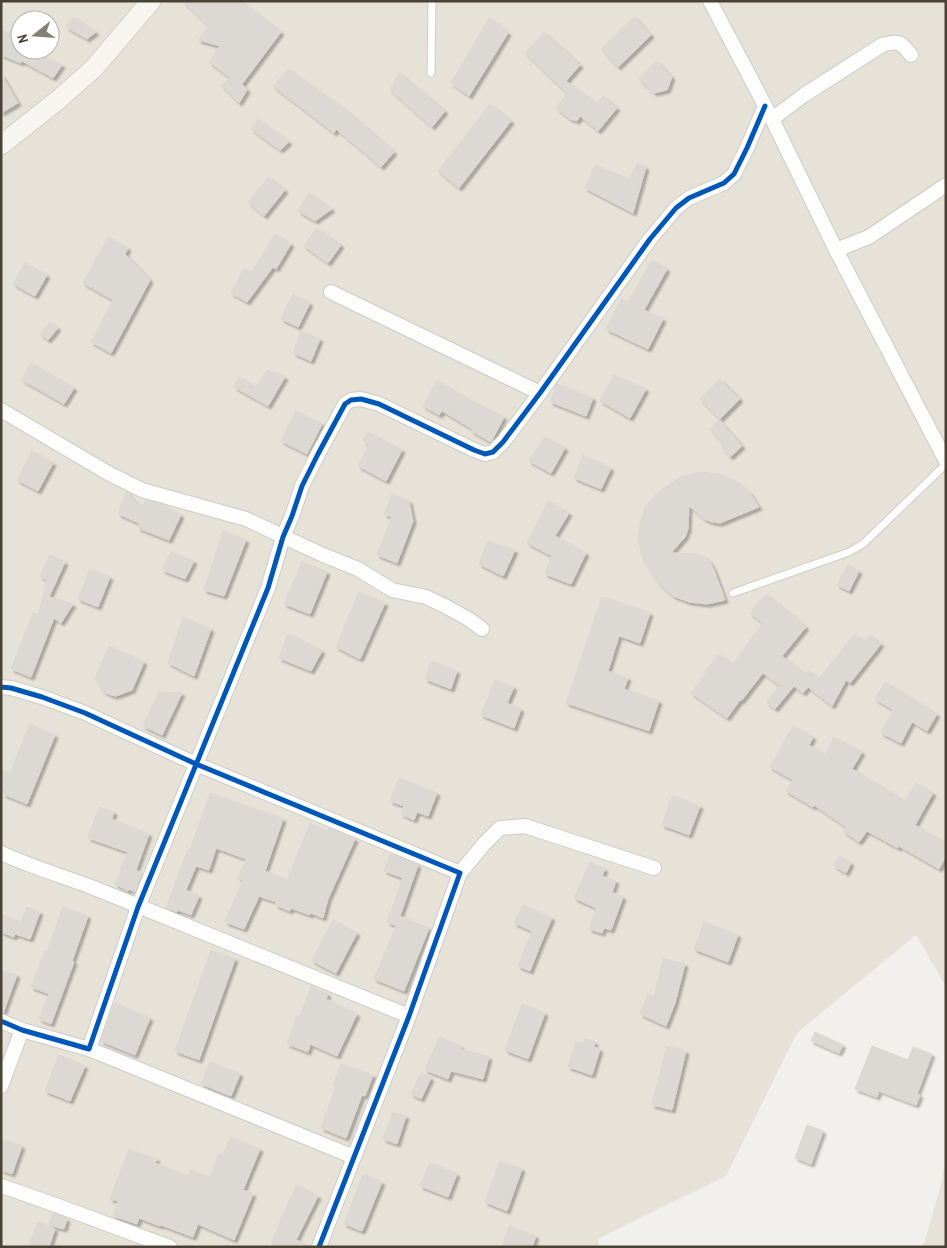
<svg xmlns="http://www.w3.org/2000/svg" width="947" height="1248" viewBox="0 0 947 1248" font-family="'Archivo Narrow',sans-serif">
<defs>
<filter id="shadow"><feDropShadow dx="3" dy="3" stdDeviation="1" flood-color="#0004"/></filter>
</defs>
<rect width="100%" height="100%" fill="#f2f0ec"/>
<path fill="#e7e2d8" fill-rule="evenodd" d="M1,1H946V987L916,935L797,1033L726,1176L598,1239L599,1247H1ZM20,20H50V50H20Z
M946,1157V1247H923L940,1188Z"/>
<path fill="#dcd9d4" stroke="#dbd7d1" filter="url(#shadow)" d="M183,1H240L281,32L242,84L247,90L239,103L221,85L231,78L209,62L220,46L198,40L209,26Z
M73,17L96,32L87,39L66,27Z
M634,17L651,35L618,67L601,49Z
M489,18L508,33L469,96L451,83Z
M1,30L20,38V50H32L62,65L53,78L22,61L21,63L1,55Z
M544,32L580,65L566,81L597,104L603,96L617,108L598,131L580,116L577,121L570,119L556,108L567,93L525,53Z
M656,61L672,77L667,90L654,93L639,79Z
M288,69L347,111L394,152L381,167L336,129L334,133L273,86Z
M399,73L445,111L432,127L390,90Z
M1,74L18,103L1,113Z
M490,104L511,121L459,188L438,171Z
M258,119L289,142L280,150L251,129Z
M637,163L646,167L633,213L585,188L595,165L629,179Z
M269,177L285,190L264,216L248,202Z
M309,193L332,209L315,221L298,211Z
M317,228L341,245L328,263L304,246Z
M275,234L291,244L276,269L273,267L247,302L231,293L244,268L251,273Z
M108,237L128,248L125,254L150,280L111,353L91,342L113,300L83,283Z
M652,260L667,269L644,310L663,319L648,349L606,329L621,299L628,302Z
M25,263L47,275L35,296L13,284Z
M293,294L310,303L298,327L281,319Z
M50,322L58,328L48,340L40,334Z
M301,331L320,339L311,361L293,353Z
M31,363L74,388L64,404L22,380Z
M267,370L285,377L268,406L234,387L239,377L256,387Z
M614,375L646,389L630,418L600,401Z
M720,379L740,399L720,419L700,399Z
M437,381L483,407H484L504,417L491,442L471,431L472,429L442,411L439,415L423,406Z
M557,384L593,398L586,416L550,402Z
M296,411L322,424L307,454L281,441Z
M719,420L742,446L730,457L722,448L725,446L710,429Z
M368,432L402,450L386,481L358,466L369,445L363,441Z
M545,437L565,448L551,473L529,461Z
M32,451L53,463L38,491L17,480Z
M583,455L611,468L601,489L574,478Z
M701,472L719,474L735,481L749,492L759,507L720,523L712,522L704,519L689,506L688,529L685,537L671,553L696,554L704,557L710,562L714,570L725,600L707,604L689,602L673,596L659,584L643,560L638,540L640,523L646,506L658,492L681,477Z
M126,492L143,510L145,500L163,505L181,515L169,540L138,528L139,523L118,514Z
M392,494L409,501L413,521L397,563L377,555L392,517L384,514Z
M548,501L569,513L555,536L586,553L571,584L545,574L552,556L527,543Z
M223,531L246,540L224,596L204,590Z
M488,541L515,550L503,576L479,564Z
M171,552L194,561L185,579L162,570Z
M50,555L65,562L49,597L73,604L61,623L54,618L31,677L11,669L33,613L38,615L47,580L40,576Z
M302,562L327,572L310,614L284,604Z
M848,565L859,571L849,591L837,585Z
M90,569L110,577L98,607L78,599Z
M359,592L385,603L360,659L336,647Z
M766,594L806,627L782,656L806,675L809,671L819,679L854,634L864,641L870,635L881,644L850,683L846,680L832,706L808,687L803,693L794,686L775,709L766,702L780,686L763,673L741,701L740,700L727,718L691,693L706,673L705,672L719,654L732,665L763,623L750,613Z
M602,597L650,613L640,643L619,636L608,671L628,678L624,689L659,701L649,731L566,703Z
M183,617L211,629L194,676L168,663Z
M288,633L322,651L311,671L279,658Z
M109,646L144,662L132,690L116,696L111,695L106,693L101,689L95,678Z
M432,661L457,671L451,689L425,679Z
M495,680L514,687L507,703L521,709L514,728L481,715Z
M885,682L937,714L927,731L912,722L901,743L881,733L893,710L875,699Z
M159,692L182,693L162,735L143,726Z
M30,724L55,735L27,804L3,794L5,790L1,789V770L10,773Z
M793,726L813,737L809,745L825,755L834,737L862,752L852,769L905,801L916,783L933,793L915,825L946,843V856L939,869L899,846L898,848L867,831L859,842L843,831L846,827L814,805L813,807L786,791L793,780L770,767Z
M399,778L437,793L428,816L417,812L414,820L401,814L404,806L390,801Z
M210,793L283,819L265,871L287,880L310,823L328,831L329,828L355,839L328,899L323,918L311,913L310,915L291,908L290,911L275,905L276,902L259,896L244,929L225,922L243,880L238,878L246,859L216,848L209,870L196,866L186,890L199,896L191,915L178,910L177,912L166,908L188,849L190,850Z
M672,796L700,806L689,835L662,825Z
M99,807L114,812L112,819L149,834L136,870L142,873L135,892L129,889L128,891L115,884L122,870L120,869L128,852L88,838Z
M390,854L418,865L400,916L429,928L404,991L374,979L396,926L387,922L403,878L384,871Z
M839,856L851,863L846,873L834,866Z
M590,862L605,869L602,876L616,881L612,892L623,897L611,930L604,928L602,933L589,929L596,908L574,898Z
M523,905L552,918L541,943L530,971L518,966L532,931L514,923Z
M27,907L40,912L30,939L15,934L14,937L1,932V914L21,922Z
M63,907L88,916L72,961L74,962L51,1024L39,1019L49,994L31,987L45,951L47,952Z
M333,920L357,933L336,973L312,961Z
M704,922L738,935L728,962L694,949Z
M211,950L235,959L199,1060L175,1051Z
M663,959L685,964L675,1003L666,1026L640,1014L648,994L654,997Z
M1,971L17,975L3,1013L1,1012Z
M311,987L328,994L326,999L357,1014L337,1056L310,1044L308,1052L287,1044L297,1015L300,1016Z
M115,1003L150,1018L135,1055L101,1041Z
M522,1004L545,1013L528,1059L505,1050Z
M815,1032L843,1045L839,1053L811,1041Z
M439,1037L461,1046L460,1049L489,1057L483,1079L451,1071L448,1079L425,1070Z
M585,1039L595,1042L594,1047L600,1049L592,1075L568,1067L576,1042L583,1044Z
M667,1046L686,1051L672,1110L652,1105Z
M872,1046L908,1060L913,1047L932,1054L917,1094L920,1095L916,1105L879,1091L877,1097L855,1089Z
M59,1055L85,1066L70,1101L45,1091Z
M210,1062L240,1074L231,1096L201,1084Z
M341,1064L373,1075L365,1096L362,1095L346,1138L321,1128L336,1086L333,1085Z
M421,1073L431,1078L421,1099L411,1094Z
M393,1112L406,1116L397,1144L383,1139Z
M807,1125L823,1131L811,1164L795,1158Z
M231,1137L260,1149L243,1190L253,1194L234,1240L198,1224L193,1237L161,1225L160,1226L139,1218L137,1224L113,1216L118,1201L110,1199L129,1149L157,1159L155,1163L189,1176L191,1170L210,1178L219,1153L223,1155Z
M1,1139L22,1146L12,1174L1,1170Z
M500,1161L522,1169L507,1211L485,1202Z
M430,1163L457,1174L448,1197L420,1186Z
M363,1174L382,1182L362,1231L344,1224Z
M297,1185L318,1196L296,1240L311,1246L310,1247H279L271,1243L281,1220H280Z
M53,1213L67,1219L64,1229L49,1225Z
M38,1222L55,1229L49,1247H28Z
M509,1226L536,1236L532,1247H502Z"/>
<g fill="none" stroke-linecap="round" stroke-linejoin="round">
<defs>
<path id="lane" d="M431,73L432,1
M733,593L849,552L863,544L946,464"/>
<path id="street" d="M710,1L772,119L836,250L946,461
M772,119L804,95L882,45C899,40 901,42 911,55
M836,250L869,237L946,185
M331,292L540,393
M1,410L108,473L142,490L246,519L323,555L358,569L392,590L426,597L445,606L470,620L482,629
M1,687L11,688L42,697L85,713L196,764L460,873L409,1016L319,1247
M1,853C31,867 63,876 94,888L409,1016
M460,873L484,844L500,828L525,826L654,868
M1,1021L22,1030L89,1049L138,907L268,588L283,537L292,516L302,486L318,454L345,404L351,400L361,399L379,404L474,450L485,454L493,452L503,442L540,393L650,239L676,208L689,198L724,183L734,174L747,148L765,106
M89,1049L354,1157
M1,1086L22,1030
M1,1186C58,1205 114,1227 170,1247"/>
<path id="secondary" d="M1,145L58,100L94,68L151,1"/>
</defs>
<use href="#lane" stroke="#cecbc6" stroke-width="9"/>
<use href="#street" stroke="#cecbc6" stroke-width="16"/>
<use href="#secondary" stroke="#d4cec3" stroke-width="21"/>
<use href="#lane" stroke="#fdfdfc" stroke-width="7"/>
<use href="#street" stroke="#fdfdfc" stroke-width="14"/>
<use href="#secondary" stroke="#f7f5ef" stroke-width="19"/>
<defs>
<path id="cycleway" d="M1,687L11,688L42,697L85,713L196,764L460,873L409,1016L319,1247
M1,1021L22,1030L89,1049L138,907L268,588L283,537L292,516L302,486L318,454L345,404L351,400L361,399L379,404L474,450L485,454L493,452L503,442L540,393L650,239L676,208L689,198L724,183L734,174L747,148L765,106"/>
</defs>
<use href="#cycleway" stroke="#fff" stroke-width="8"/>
<use href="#cycleway" stroke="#0057b8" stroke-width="5"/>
</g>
<rect width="947" height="1248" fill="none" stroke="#4a4235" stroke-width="5"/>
<g transform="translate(35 35) rotate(253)"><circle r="24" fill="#ffffff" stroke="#b7b3ae"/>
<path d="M0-4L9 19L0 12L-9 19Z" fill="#857f75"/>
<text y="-8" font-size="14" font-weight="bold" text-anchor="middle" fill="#4a4235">N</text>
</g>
</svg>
